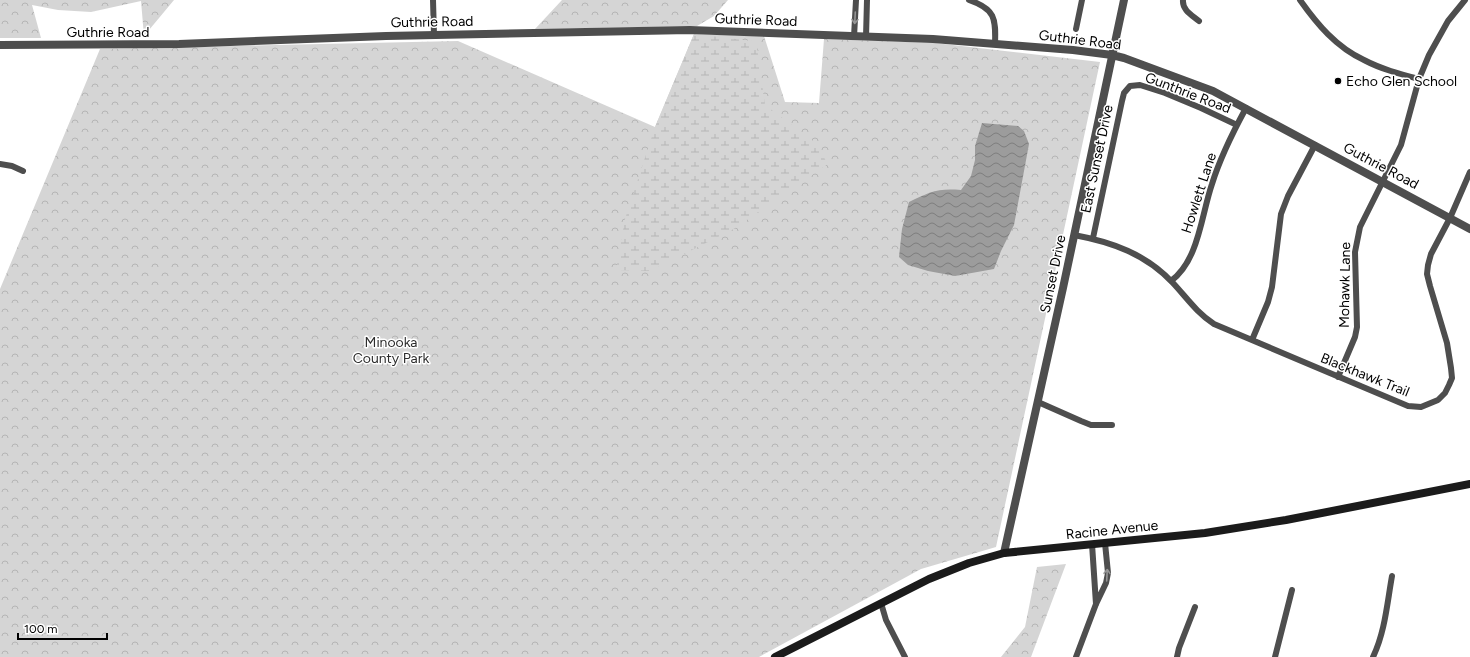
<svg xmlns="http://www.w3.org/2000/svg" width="1470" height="657" viewBox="0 0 1470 657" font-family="Figtree,sans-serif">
<defs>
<pattern id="forest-crowns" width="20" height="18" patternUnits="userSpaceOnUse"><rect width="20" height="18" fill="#d5d5d5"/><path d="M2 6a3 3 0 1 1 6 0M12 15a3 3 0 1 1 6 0" fill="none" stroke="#b5b5b5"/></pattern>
<pattern id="wetland-marsh" width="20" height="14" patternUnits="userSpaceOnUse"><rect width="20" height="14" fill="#d5d5d5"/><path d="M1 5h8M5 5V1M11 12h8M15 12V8" fill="none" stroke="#b5b5b5"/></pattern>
<pattern id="water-waves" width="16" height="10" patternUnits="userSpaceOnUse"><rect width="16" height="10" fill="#9c9c9c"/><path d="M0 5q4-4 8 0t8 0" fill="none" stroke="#7d7d7d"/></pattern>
</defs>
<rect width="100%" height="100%" fill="#fff"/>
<path fill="url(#forest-crowns)" d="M0,0H174L144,36L141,1L91,12L58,10L32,5L41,38H0Z
M562,0H728L714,16L697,26L535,29Z
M694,34L764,36L785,102L819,103L824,39L935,43L1100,62L996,547L921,569L759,657H0V289L100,49L458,41L655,127Z
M1066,564L1031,657H1001L1025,627L1037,567Z"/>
<path fill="url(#wetland-marsh)" d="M694,34L752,41L757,47L765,105L813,141L828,164L732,230L650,271L616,270L625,219L655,127Z"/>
<path fill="url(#water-waves)" d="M982,123L1018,126L1024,131L1029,144L1014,225L1001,251L994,269L955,276L928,271L908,265L899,257L902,229L909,202C930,192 937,188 961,190L971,176L975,160V146Z"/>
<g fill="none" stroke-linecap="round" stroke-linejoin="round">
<path stroke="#4e4e4e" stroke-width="6" d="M433,0L434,35
M969,0C995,9 996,18 995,44
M1183,0C1182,10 1192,15 1199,21
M1300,0C1317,24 1336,47 1364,60C1381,69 1400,74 1419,79
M1076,29L1082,0
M854,37L856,0
M866,37L867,0
M0,164L12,166L23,171
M1074,235C1112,242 1146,254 1173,283C1187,298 1196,312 1214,324L1408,406L1421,407L1438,400L1445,393L1449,385L1452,378L1451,368L1447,343L1430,286L1427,274L1428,265L1431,254L1450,218L1470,172
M1093,238L1122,101L1124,93L1130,86L1140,85L1165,93L1201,108L1237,125
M1171,281C1199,260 1201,216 1212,184C1220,158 1233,132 1246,108
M1252,340L1268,302L1272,287L1281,214L1288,196L1315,145
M1338,377L1355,337L1357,327L1355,252L1360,227L1401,145L1419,79L1429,55L1448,21L1465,0
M1038,402L1081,421L1091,425H1112
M1092,544L1096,604
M881,603L886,620L905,657
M1076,657L1096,604L1106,583L1108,573L1105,543
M1177,657L1179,648L1195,607
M1275,657L1292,590
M1373,657C1385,632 1387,604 1392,576"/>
<path stroke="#4e4e4e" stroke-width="8" d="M0,45L179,44L386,36L690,30L933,39L1073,50L1112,55L1124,58L1213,91L1470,229
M1004,553L1063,288L1124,0"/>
<path stroke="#1b1b1b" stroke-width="8" d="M775,657L929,579L969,563L1004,553L1205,533L1286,520L1470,484"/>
</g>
<defs><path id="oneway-shaft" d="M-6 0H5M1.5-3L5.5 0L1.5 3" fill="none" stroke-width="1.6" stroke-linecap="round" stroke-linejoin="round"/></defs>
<g stroke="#959595">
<use href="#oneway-shaft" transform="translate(855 18) rotate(93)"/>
<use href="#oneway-shaft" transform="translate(1107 575) rotate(-87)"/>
</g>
<circle fill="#000" stroke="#fff" stroke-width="1.5" cx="1338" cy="81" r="4"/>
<g text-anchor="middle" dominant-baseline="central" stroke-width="3" stroke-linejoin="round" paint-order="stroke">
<g font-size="14" fill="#000" stroke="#fff">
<text transform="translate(756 20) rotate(2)">Guthrie Road</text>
<text transform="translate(432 22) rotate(-1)">Guthrie Road</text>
<text x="108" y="32">Guthrie Road</text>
<text transform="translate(1080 40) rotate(7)">Guthrie Road</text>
<text transform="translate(1188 93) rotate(21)">Gunthrie Road</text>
<text transform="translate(1097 159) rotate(-78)">East Sunset Drive</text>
<text transform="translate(1381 166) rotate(28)">Guthrie Road</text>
<text transform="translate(1199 193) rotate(-72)">Howlett Lane</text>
<text transform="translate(1053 274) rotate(-78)">Sunset Drive</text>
<text transform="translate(1345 285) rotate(-89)">Mohawk Lane</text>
<text transform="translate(1365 375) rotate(22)">Blackhawk Trail</text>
<text transform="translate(1112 530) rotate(-6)">Racine Avenue</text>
</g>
<g font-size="14" fill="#000" stroke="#fff" text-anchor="start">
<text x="1346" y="81">Echo Glen School</text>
</g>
<g font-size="14" fill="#2c2c2c" stroke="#fff">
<text x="391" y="342">Minooka<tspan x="391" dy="16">County Park</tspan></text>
</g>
</g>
<path d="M18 633v6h89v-6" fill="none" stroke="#000000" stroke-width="2"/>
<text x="24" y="633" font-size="12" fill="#000000" stroke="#ffffff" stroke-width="3" paint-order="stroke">100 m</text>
</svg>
